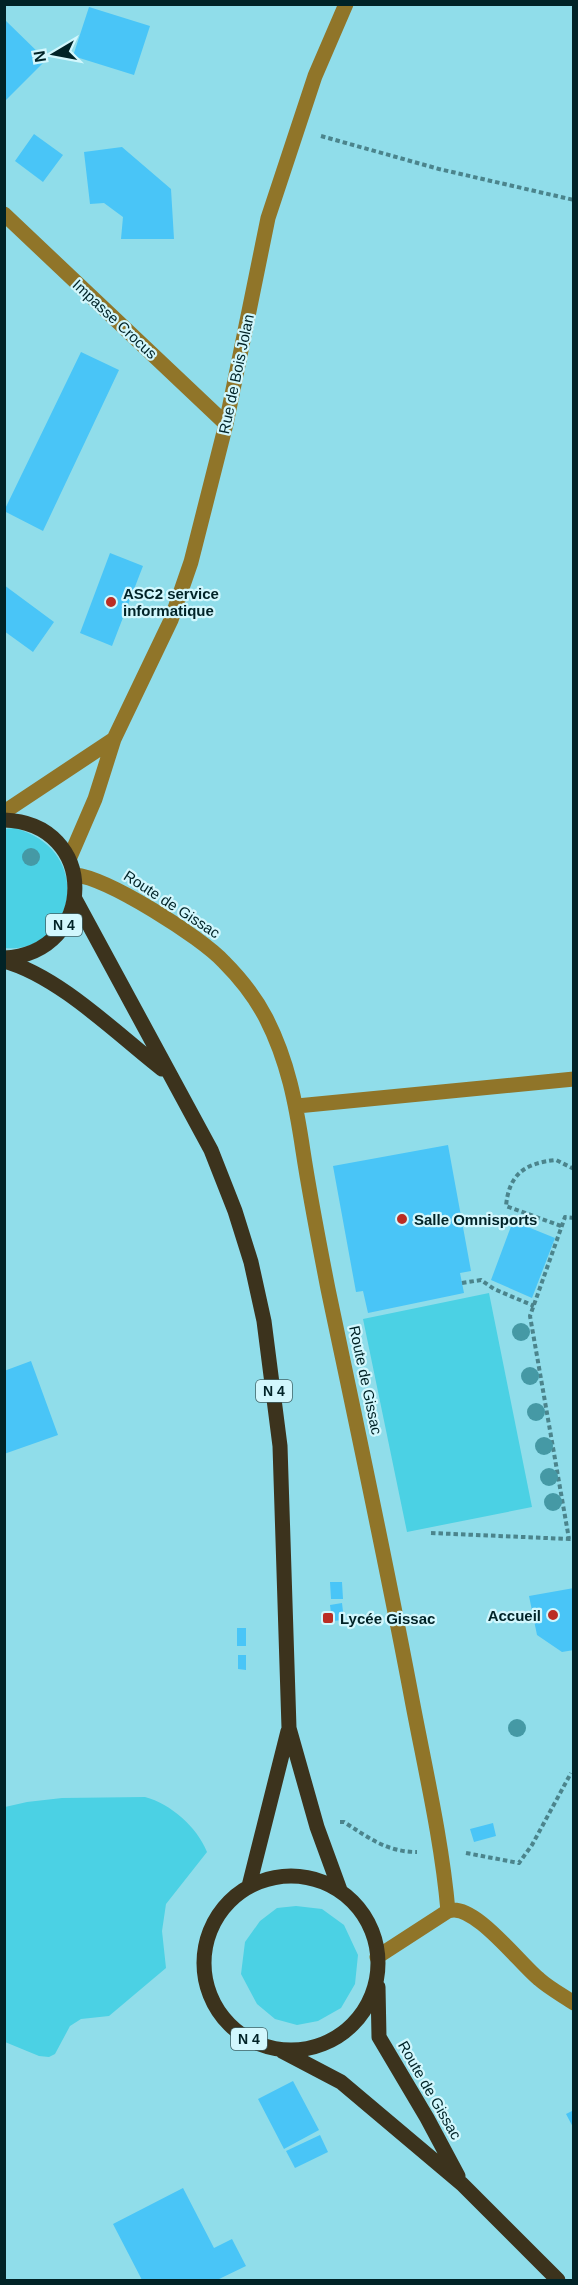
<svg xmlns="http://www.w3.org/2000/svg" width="578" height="2285" viewBox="0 0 578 2285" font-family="Helvetica,sans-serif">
<rect width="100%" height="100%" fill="#90ddea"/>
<path fill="#4bd1e4" d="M15,828C99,852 72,955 5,948L4,829Z
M489,1293L532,1507L407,1532L363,1319Z
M145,1797C171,1804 197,1827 207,1852L166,1904L162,1931L166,1968L109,2016L81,2019L70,2026L55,2054L49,2057L39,2056L5,2042V1807L27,1802L62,1798Z
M296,1906L322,1909L344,1925L358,1955L355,1984L341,2008L318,2021L297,2025L275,2019L257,2004L241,1974L245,1942L260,1921L277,1908Z"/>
<path fill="#49c5f7" d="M89,7L150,26L134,75L73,56Z
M4,19L46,60L4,102Z
M34,134L63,155L43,182L15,161Z
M122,147L171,189L174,239H121L123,217L104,203L90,204L84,152Z
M81,352L119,370L43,531L4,511Z
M110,553L143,566L112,646L80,633Z
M4,585L54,622L33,652L4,631Z
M448,1145L471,1271L460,1273L464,1293L368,1313L363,1291L356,1292L333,1166Z
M513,1221L555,1238L532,1298L491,1280Z
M31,1361L58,1435L4,1454V1371Z
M330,1582H342L343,1599H331Z
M574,1588V1650L562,1652L537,1635L529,1596Z
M342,1603L344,1620L332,1621L330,1605Z
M237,1628H246V1646H237Z
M238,1655H246V1670L238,1669Z
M493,1823L496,1836L474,1842L470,1829Z
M293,2081L319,2130L284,2149L258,2099Z
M574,2110V2129L566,2114Z
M320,2135L328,2152L295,2168L286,2151Z
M183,2188L214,2248L232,2239L246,2266L217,2280H142L113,2224Z"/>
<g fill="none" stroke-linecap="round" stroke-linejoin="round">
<path stroke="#4b848c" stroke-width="4" stroke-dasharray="4.5 3" stroke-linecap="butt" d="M321,136L439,169L574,200
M574,1218L565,1217L530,1316L569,1539H574
M561,1226L506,1206C509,1174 525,1163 556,1160L574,1169
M462,1283L481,1280L494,1289L534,1306
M431,1533L569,1539
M340,1822H344C369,1838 387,1852 417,1852
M466,1853L519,1863L532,1845L571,1773"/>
<path stroke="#907529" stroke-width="15" d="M4,214L226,424
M4,812L114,739
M70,857L95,799L114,739L171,620L191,562L226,424L268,218L315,76L346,4
M75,875C108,878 201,937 224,962C240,978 255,997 266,1018C288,1061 296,1104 303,1151C310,1197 319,1243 328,1289C357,1427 387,1566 413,1705C426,1773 442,1842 448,1911
M297,1106L574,1079
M377,1957L448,1911C473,1901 520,1964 539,1979C549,1988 562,1995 574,2003"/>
<path stroke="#3c331d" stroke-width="15" d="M4,820C99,823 98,953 4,958
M75,899L211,1150L235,1211L251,1262L264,1321L280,1446L289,1728L317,1827L340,1890
M4,961C59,976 117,1034 162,1069
M204 1963a87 87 0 1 1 174 0a87 87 0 1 1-174 0Z
M249,1886L288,1731
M378,1987L379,2037L427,2118L458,2176
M282,2051L341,2082L462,2184L558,2280"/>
</g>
<g fill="#4599a5">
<circle cx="31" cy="857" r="9"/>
<circle cx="521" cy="1332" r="9"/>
<circle cx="530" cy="1376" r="9"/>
<circle cx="536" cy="1412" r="9"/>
<circle cx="544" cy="1446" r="9"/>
<circle cx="549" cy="1477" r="9"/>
<circle cx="553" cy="1502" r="9"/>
<circle cx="517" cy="1728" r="9"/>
</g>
<g fill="#bb2d24" stroke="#d2f7fd" stroke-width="2">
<circle cx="111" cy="602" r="6"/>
<circle cx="402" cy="1219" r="6"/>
<circle cx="553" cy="1615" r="6"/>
<rect x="322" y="1612" width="12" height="12" rx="3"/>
</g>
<g text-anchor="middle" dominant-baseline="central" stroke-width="4.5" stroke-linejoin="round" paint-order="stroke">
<g fill="#d2f7fd" stroke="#406367" stroke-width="1.5">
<rect x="46" y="914" width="36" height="22" rx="4.5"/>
<rect x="256" y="1380" width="36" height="22" rx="4.5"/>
<rect x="231" y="2028" width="36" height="22" rx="4.5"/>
</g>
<g font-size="14" font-weight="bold" fill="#012327">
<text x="64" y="925">N 4</text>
<text x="274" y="1391">N 4</text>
<text x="249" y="2039">N 4</text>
</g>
<g font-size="15" fill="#012327" stroke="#d2f7fd">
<text transform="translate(115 319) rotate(43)">Impasse Crocus</text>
<text transform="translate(236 374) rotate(-78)">Rue de Bois Jolan</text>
<text transform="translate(172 904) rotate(33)">Route de Gissac</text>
<text transform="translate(366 1380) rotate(78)">Route de Gissac</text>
<text transform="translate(430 2090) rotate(60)">Route de Gissac</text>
</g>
<g font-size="15" font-weight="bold" fill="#012327" stroke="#d2f7fd" text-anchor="start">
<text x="123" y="593">ASC2 service<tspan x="123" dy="17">informatique</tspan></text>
<text x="414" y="1219">Salle Omnisports</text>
<text x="541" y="1615" text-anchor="end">Accueil</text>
<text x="340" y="1618">Lycée Gissac</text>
</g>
</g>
<rect width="578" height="2285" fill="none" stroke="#012327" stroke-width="12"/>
<g transform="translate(54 54) rotate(260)" stroke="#d2f7fd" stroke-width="4.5" paint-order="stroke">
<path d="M0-4.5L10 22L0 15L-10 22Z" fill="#012327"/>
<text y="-9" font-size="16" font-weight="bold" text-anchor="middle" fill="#012327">N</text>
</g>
</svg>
